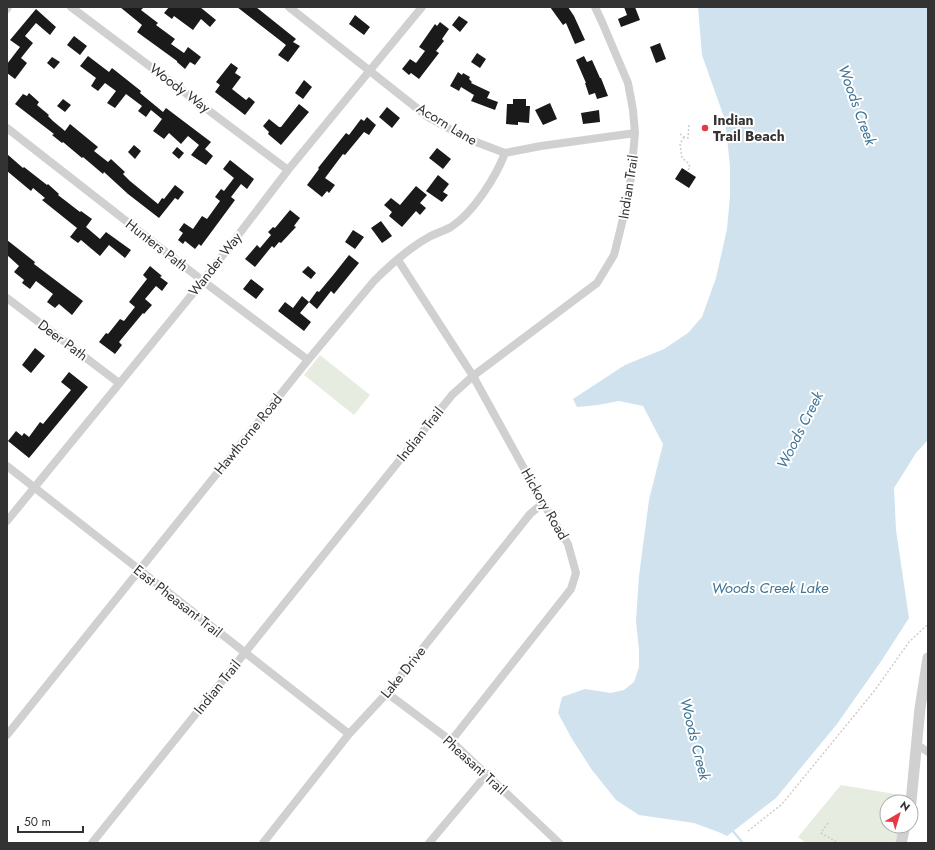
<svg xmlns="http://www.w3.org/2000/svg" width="935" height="850" viewBox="0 0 935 850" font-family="Jost,sans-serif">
<rect width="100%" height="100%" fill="#fff"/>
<path fill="#e6ecdf" d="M320,355L370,395L354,415L304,375Z
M841,785L907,796L906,802H887V826H900L895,843H806L798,837Z"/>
<path fill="#cfe2ee" d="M698,7H928V440L916,453L894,488L896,530L909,618L882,660L837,724L776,798L727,836L721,833L694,823L639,815L616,800L592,770L572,739L558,713L562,697L585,689L611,693L624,690L634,682L639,667V650L636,621L639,576L649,500L663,444L643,406L619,401L598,405L577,407L573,399L625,365L664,349L688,333L702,317L716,278L727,229L730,196V166L725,120L702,55Z"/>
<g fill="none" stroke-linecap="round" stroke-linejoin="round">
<path stroke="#cfe2ee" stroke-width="2.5" d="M732,830L743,843"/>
</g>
<path fill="#1a1a1a" d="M120,7H144L141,10L158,23L156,25L175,39L171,44L184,53L188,47L201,57L195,65L190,62L185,69L177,62V61L137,32L142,25Z
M169,7H200L216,20L210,27L201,19L193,30L174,16L172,19L164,13Z
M237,7H256L296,39L293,42L300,46L288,62L278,55L286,45Z
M550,7H568L574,16L585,40L575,44L566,23L563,25Z
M624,7H635L640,20L621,27L618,19L627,15Z
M36,9L56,27L50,35L36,23L25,36L33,43L21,58L27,63L15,79L7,73V64L20,47L10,40Z
M355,15L370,27L364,35L349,24Z
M459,16L468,22L460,32L452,25Z
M440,22L449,29L442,39L444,41L436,51L439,53L419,79L411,73L409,75L402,69L410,59L416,63L425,51L419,47L435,24L437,26Z
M74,36L87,46L80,55L67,45Z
M660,43L666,59L656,63L650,47Z
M477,53L486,59L480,68L471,62Z
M88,56L109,72L112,68L141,91L140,93L163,112L166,108L211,142L205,149L213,156L206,165L191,155L199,145L188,136L181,144L169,133L164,139L153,131L162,119L151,110L146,117L138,111L142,106L126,94L115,108L107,103L116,91L105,83L98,91L91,86L96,78L80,66Z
M584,56L587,62L592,60L600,78H601L608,96L597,99L595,93L589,95L585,83H586L576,60Z
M52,57L60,62L54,69L47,63Z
M231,63L238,68L235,73L241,77L232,89L246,100L249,97L255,102L245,115L215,92L220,85L216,82Z
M458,72L462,75L463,73L470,77L469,79L472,82L471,83L490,92L487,98L498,102L495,110L471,101L474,95L461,87L459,91L450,86Z
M304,80L312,87L303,99L295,93Z
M29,93L39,102L37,105L49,115L48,116L53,121L65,131L70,124L98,147L94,151L108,162L111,159L125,172L123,174L130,181L158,204L162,198L164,199L175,185L184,192L178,200L175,198L159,218L128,194L104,172L103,174L83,157L82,158L63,142L62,143L52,135L54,134L15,104L23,94L27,96Z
M63,99L71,105L65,112L57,106Z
M513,99H526V106H530L529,123L518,122V125L506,124L507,104H513Z
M550,103L557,119L543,125L535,110Z
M299,104L309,112L281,145L268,134L269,132L263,126L269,119L279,127H281Z
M387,107L400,118L392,128L379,117Z
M599,110L600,122L583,124L581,113Z
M367,117L376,125L369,135L364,132L345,155L343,154L325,178L335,185L329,193L327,191L322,197L307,185L319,169L318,168L346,133L349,135L361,119L364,121Z
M134,145L141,151L135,159L128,152Z
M177,147L184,153L179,159L172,153Z
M437,148L451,159L443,169L429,158Z
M7,154L23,168L24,167L47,185L48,184L59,194L58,195L80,212L81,211L92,219L86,227L100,239L106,232L131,250L125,258L109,245L100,256L81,240L78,243L70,237L77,228L42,200L45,198L33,188L31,191L7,171Z
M230,160L254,179L247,189L241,184L231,197L235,200L201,246L199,244L195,249L185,241L183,244L178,240L183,233L179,230L184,223L193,229L202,216L207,219L220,201L215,197L221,189L224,191L234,178L223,169Z
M682,168L696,177L689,188L675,179Z
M438,175L449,184L443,192L448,195L442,202L426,191Z
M416,186L427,195L420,203L426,208L420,215L416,211L402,227L389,216L392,212L384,205L391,198L400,205Z
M290,210L300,218L294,226L296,227L281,243L279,242L274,248L272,246L255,267L245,259L257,245L260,248L271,235L268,232L273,227L275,228Z
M381,221L392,236L382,243L371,228Z
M353,230L364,237L355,249L345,242Z
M7,240L35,262L34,264L83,301L72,315L59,304L55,308L47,302L53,294L36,281L30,289L22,283L24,280L14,272L19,266L7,255Z
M349,255L359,263L334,294L331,291L317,309L309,302L317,291L319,292L334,274Z
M150,266L162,276L160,277L168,283L162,291L156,286L145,299L152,305L144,314L143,313L119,342L122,345L115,354L99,342L106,333L108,334L120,319L124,321L135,307L129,302L147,279L143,275Z
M308,266L316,273L311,279L302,272Z
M251,279L264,289L256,299L243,289Z
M302,296L309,302L300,313L311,322L304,331L278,311L285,302L293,308Z
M35,348L45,356L31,373L22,365Z
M69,372L88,387L29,458L8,441L16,431L22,436L24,433L29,437L40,422L43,424L71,390L61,382Z"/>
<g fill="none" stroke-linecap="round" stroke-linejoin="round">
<path stroke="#cdcdcd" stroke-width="1.5" stroke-dasharray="2 2" stroke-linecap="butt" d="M680,134L684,137L688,138L689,123
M684,137L680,144L682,158L688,163L690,167L688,170
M828,823L821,833L838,843
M748,831L782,804L875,690L909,642L926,626H928"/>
<path stroke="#d0d0d0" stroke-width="8" d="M71,7L288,170
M289,7L428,117L468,139L505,153L541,146L635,133
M7,9L8,7
M7,128L203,281L308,360
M398,260L473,376L543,503L568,544L576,573L571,589L451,741
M7,298L119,383
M7,466L349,734
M7,521L203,281L288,170L422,7
M387,693L451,741L559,843
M7,735L308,360L374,281C390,265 409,248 429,237C436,233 444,231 451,227C473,213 496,177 505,153
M916,744L928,752
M92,843L452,395L473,376L597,283L614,255L620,231L627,202L631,177L635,133L633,110L628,83L602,22L595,7
M263,843L349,734L387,693L530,514L543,503
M429,843L487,774"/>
<path stroke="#d0d0d0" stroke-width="11" d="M911,802L920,708L928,658
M901,843L905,826"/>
</g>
<circle fill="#e63946" stroke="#fff" stroke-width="1.5" cx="705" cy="128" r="4"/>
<g text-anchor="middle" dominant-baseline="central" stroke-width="4" stroke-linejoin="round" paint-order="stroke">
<g font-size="14" fill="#333" stroke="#fff">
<text transform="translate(180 88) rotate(37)">Woody Way</text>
<text transform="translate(447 124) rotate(31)">Acorn Lane</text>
<text transform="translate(628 187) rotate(-81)">Indian Trail</text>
<text transform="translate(157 245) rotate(38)">Hunters Path</text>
<text transform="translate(215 264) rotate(-52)">Wander Way</text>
<text transform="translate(63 340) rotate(37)">Deer Path</text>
<text transform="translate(248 434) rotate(-51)">Hawthorne Road</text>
<text transform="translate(420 434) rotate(-51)">Indian Trail</text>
<text transform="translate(545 504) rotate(60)">Hickory Road</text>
<text transform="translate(178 601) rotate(38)">East Pheasant Trail</text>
<text transform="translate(403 672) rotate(-51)">Lake Drive</text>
<text transform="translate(217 687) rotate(-51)">Indian Trail</text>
<text transform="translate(475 765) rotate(42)">Pheasant Trail</text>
</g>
<g font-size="14" font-weight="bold" fill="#333" stroke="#fff" text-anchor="start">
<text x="713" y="120">Indian<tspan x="713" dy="16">Trail Beach</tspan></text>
</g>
<g font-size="15" font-style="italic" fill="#3f7597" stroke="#fff">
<text transform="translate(857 105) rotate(70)">Woods Creek</text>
<text transform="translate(800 430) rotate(-63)">Woods Creek</text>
<text x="770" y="588">Woods Creek Lake</text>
<text transform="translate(695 739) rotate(76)">Woods Creek</text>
</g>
</g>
<rect width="935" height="850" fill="none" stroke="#333333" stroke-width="16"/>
<g transform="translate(899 814) rotate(38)"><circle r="19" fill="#ffffff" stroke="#adadad"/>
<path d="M0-3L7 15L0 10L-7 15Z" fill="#e63946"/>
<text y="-6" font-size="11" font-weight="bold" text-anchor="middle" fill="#333333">N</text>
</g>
<path d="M18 826v6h65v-6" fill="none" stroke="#333333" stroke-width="2"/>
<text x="24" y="826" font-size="12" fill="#333333" stroke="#ffffff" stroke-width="3" paint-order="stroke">50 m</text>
</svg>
